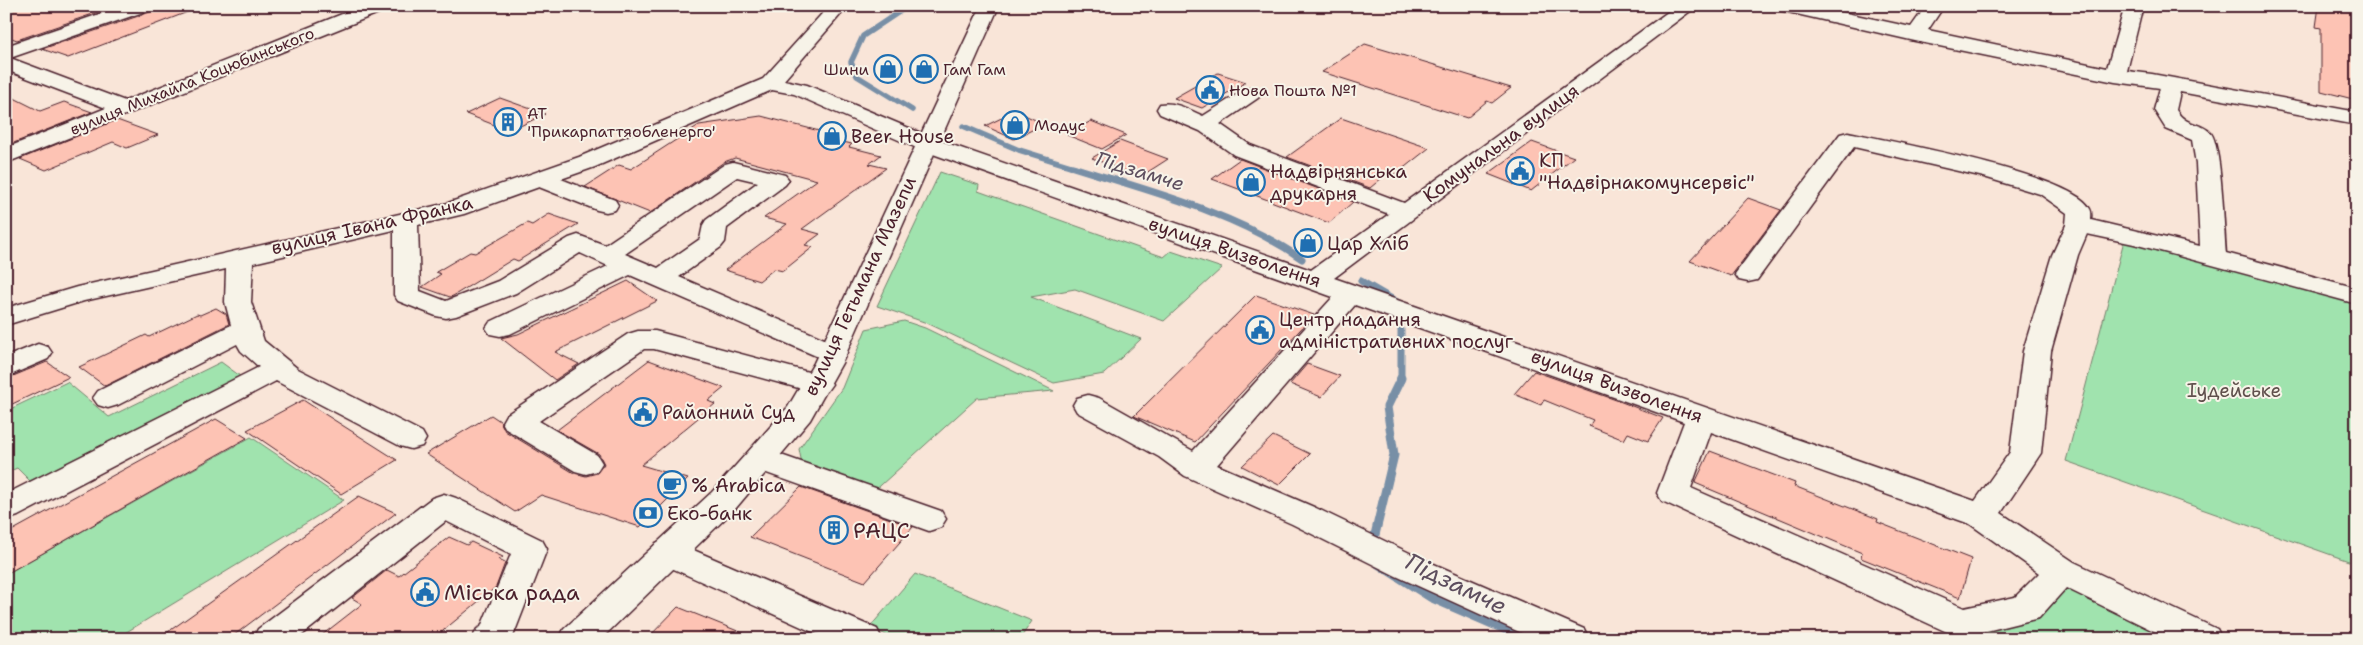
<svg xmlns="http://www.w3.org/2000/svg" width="2363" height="645" viewBox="0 0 2363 645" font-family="'Shantell Sans',sans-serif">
<rect width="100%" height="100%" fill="#f9e5d8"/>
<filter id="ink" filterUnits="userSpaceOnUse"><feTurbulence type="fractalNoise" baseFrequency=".02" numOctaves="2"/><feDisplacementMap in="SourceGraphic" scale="10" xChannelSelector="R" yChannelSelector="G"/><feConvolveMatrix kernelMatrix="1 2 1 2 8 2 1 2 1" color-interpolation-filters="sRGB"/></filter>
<g filter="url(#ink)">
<path fill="#a0e3ae" stroke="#75816c" d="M940,172L979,185L978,191L1164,257L1171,251L1222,268L1164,321L1075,289L1031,297L1141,339L1104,374L1054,383L927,323L877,306Z
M2126,233L2357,297V564L2066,461Z
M904,321L925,328L1054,391L977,398L871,494L803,469L799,449L842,388L866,329Z
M221,362L240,376L30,481L17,468L6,473V411L67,382L109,417Z
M251,437L344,500L115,639H6V574Z
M2062,571L2199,639H1954L1962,623Z
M915,574L1032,621L1020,639H894L870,627Z"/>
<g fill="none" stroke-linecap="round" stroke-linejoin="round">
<path stroke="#788fa6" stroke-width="5.5" d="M908,6L863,36L851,62L857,76L912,110
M963,126L1019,150L1077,168"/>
<path stroke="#788fa6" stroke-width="7" d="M1073,167C1152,192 1234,212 1302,259
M1361,281L1399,303
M1401,330V380"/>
<path stroke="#788fa6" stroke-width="9" d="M1374,539L1394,455L1387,407L1401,378
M1378,564L1430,597L1527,639"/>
</g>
<path fill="#fdc3b4" stroke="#4a1f2b" d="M6,6H116L17,40L6,36Z
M153,6H198V8L68,58L42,49L150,12Z
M2319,6L2357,8V100L2321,91V28L2316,27Z
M1365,44L1511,88L1492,103L1487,101L1467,118L1322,72Z
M1218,73L1246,82L1202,108L1174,98Z
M6,94L40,111L64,102L92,112L6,146Z
M500,98L545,114L510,131L466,114Z
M1016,111L1044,124L1014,139L985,126Z
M761,116L831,134L825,138L852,144L849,147L881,155L869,164L886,168L802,229L820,234L805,245L813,247L783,271L774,269L759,281L725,270L787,224L764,218L817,180L735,158L724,162L650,213L585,187L619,165L631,169L699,125Z
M1341,118L1429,148L1396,174L1389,172L1370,188L1287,157Z
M117,120L158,135L127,148L113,142L46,170L20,159Z
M1091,121L1126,135L1102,149L1067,135Z
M1120,141L1168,159L1140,177L1092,158Z
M1532,142L1574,157L1531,191L1488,174Z
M1240,159L1353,202L1329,223L1212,179Z
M1748,198L1781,210L1731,276L1690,261Z
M549,214L578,224L518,261L513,259L453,296L450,297L422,287L441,274L436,272L470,252L475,253L527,223L532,225Z
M628,281L657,301L555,352L579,364L555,380L501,338L518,334Z
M1256,295L1314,315L1195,442L1134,416Z
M216,308L226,314L229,324L105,386L79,367L146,335L149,337L197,314L200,315Z
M649,360L724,388L708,401L715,404L641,465L688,479L640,527L541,495L515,512L426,454L491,415L500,421L505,431L574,473L586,476L597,473L604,464L599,454L557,430Z
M47,362L69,377L6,407V379Z
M1307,364L1340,376L1321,397L1290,384Z
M1534,371L1619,401L1663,418L1648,441L1628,433L1624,440L1589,426L1593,420L1544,400L1541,405L1514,394Z
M303,400L323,413L397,460L341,494L247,430Z
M216,419L247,438L6,574V534Z
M1273,436L1310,454L1279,485L1242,466Z
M1710,451L1795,483L1794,486L1878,519L1877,522L1971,559L1960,598L1861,558L1862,553L1695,483Z
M801,487L913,527L865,582L750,537Z
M359,496L396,513L229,639H158Z
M449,537L467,545L471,542L503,557L499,560L505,563L496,587L433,639H317L362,604L352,598L371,583L387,570L399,576Z
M678,607L755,638L754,639H647Z"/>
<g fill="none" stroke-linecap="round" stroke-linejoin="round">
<defs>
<path id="minor" d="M123,6H151L149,10L10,58L125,101L362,6H388L386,10L6,163V148L106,108L6,70V46Z
M829,6H848L784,80L807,85L935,139L1311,270L1389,214L1234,155L1200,131L1160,114L1157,109L1160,104C1175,101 1190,110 1203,116L1244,90L1251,88L1258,90L1262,94L1258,98L1220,124L1250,145L1404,203L1676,6H1697L1334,278L1975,501L2010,452L2023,351L2052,255L2066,225L2067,213L2040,194L1984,177L1854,147L1757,280L1748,282L1739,280L1735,274L1840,134L1848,132C1888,141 2076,175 2090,209C2092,212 2091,217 2091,220L2200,246L2196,164L2192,140L2166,129L2154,110L2160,88L2115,82L1915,41L1779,10L1777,6H1814L1911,27L1926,6H1944L1928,30L2107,68L2125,6H2143L2127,71L2152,74L2357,112V125L2180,92L2176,110C2187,127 2198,121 2210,132C2222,143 2224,233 2226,253L2357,288V304L2134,244L2087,234L2078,255L2051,351L2041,453L2001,513L2074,562L2217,629L2222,639H2170L2066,588L2039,618L1962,637L1949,633L1662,501L1657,493L1684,422L1355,305L1217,465L1316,508L1420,558L1584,629L1589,639H1535L1396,576L1292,524L1185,476L1159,457L1077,412L1073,405L1077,398L1088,395L1099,398L1193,451L1333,297L919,149L794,94L772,90L595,167L561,179L615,200L618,205L615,210L606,212L597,210L539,187L464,214L418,225L420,291L446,301L498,281L569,238L578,235L605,245L725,164L733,162L785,175L789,180L785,185L727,228L725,242L721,247L679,277L843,347L847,353L843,359L833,362L823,359L630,275L510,334L500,336L490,334L486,328L490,322L608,266L580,253L516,293L456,316L446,318L436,316L398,301L394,295V230L253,263L251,302L264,341L298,369L422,432L426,439L422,446L411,449L400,446L276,381L18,516L6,520V494L259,367L241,351L237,344L118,405L108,408L98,405L93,398L98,391L231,325L225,302L226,269L84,301L6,325V308L77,287L448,203L579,157L763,79ZM737,177L758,182L706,220L703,225L700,239L658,268L625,254ZM1711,432L1970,524L2039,573L2015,597L1964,608L1691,488Z
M638,331H655L827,377L832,384L827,391L817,393L654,349H644L539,421L597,455L602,463L597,471L586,474L575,471L506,429L502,422L506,415L628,334Z
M38,344L48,347L52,353L48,359L6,377V357Z
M761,448L941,511L946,519L941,527L929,531L750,467L745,459L750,451Z
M444,494L456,498L542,540L547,549L512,639H472L477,629L481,627L511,554L446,521L297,639H253L258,629L432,498Z
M668,539L877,629L882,639H828L656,561L651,552L656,543Z"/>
<path id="major" d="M981,6H999L842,363L810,420L736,508L601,639H559L564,629L712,492L788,407L814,363Z"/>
</defs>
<use href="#minor" stroke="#4a1f2b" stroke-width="3"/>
<use href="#major" stroke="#4a1f2b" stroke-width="3"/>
<use href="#minor" fill="#f7f3e8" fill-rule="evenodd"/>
<use href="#major" fill="#f7f3e8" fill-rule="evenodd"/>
</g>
</g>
<defs>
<symbol id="shop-ring" viewBox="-11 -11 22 22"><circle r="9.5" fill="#f7f3e8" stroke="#1f6fb2" stroke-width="1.5"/><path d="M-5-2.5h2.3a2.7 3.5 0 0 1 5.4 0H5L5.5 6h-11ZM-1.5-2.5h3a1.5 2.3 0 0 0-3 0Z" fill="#1f6fb2"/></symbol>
<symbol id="civic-ring" viewBox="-11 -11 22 22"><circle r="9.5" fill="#f7f3e8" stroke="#1f6fb2" stroke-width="1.5"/><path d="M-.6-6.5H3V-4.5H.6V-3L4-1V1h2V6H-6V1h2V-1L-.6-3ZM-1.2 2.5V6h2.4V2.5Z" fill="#1f6fb2"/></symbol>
<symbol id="building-ring" viewBox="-11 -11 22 22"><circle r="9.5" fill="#f7f3e8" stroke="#1f6fb2" stroke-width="1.5"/><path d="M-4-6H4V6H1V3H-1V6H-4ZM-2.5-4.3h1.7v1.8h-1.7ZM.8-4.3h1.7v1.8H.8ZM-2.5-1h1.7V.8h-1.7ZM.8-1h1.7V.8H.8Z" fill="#1f6fb2"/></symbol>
<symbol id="cafe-ring" viewBox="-11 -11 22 22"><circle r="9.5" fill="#f7f3e8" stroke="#1f6fb2" stroke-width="1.5"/><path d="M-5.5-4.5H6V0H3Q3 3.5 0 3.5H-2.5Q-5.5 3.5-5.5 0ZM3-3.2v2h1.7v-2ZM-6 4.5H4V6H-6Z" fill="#1f6fb2"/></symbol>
<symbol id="bank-ring" viewBox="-11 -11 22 22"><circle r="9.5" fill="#f7f3e8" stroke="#1f6fb2" stroke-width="1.5"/><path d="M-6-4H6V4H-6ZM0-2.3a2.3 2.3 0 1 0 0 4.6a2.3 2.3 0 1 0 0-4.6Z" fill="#1f6fb2"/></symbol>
</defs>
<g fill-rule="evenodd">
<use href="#shop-ring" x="872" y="53" width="32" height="32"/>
<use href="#shop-ring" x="908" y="53" width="32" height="32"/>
<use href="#civic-ring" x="1194" y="74" width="32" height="32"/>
<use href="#building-ring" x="492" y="106" width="32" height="32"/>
<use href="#shop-ring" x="999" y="109" width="32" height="32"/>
<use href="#shop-ring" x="816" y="120" width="32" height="32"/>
<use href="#civic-ring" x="1504" y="155" width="32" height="32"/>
<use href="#shop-ring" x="1235" y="166" width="32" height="32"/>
<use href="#shop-ring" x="1292" y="227" width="32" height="32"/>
<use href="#civic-ring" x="1244" y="314" width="32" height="32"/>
<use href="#civic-ring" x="627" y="396" width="32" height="32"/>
<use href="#cafe-ring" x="656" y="469" width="32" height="32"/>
<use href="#bank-ring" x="632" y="497" width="32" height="32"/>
<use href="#building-ring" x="818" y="514" width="32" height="32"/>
<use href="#civic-ring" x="409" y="576" width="32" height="32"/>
</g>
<g text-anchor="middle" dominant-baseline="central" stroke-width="4" stroke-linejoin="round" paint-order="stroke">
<g font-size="16" fill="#4a1f2b" stroke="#f7f3e8" text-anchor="start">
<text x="869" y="69" text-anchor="end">Шини</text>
<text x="943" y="69">Гам Гам</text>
<text x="1229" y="90">Нова Пошта №1</text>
<text x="527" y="113">АТ<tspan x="527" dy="18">'Прикарпаттяобленерго'</tspan></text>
<text x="1034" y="125">Модус</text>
</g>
<g font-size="16" fill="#4a1f2b" stroke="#f7f3e8">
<text transform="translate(192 81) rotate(-22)">вулиця Михайла Коцюбинського</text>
</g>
<g font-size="19" fill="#4a1f2b" stroke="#f7f3e8" text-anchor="start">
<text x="851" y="136">Beer House</text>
<text x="1539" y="160">КП<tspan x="1539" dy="22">"Надвірнакомунсервіс"</tspan></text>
<text x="1270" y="171">Надвірнянська<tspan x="1270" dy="22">друкарня</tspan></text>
<text x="1327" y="243">Цар Хліб</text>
<text x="1279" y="319">Центр надання<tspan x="1279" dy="22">адміністративних послуг</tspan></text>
<text x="662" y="412">Районний Суд</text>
<text x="691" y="485">% Arabica</text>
<text x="667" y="513">Еко-банк</text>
</g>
<g font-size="19" fill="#4a1f2b" stroke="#f7f3e8">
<text transform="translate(1501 143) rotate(-36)">Комунальна вулиця</text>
<text transform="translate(372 225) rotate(-13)">вулиця Івана Франка</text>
<text transform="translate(1235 252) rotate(19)">вулиця Визволення</text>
<text transform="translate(860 286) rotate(-65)">вулиця Гетьмана Мазепи</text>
<text transform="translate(1617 386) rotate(20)">вулиця Визволення</text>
</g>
<g font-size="19" fill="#60504c" stroke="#f7f3e8">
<text x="2234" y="390">Іудейське</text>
</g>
<g font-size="20" font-style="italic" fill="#5d4e5e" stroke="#f7f3e8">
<text transform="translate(1140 171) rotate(17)">Підзамче</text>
</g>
<g font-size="22" fill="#4a1f2b" stroke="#f7f3e8" text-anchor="start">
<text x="853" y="530">РАЦС</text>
<text x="444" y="592">Міська рада</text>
</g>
<g font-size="24" font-style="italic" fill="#5d4e5e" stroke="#f7f3e8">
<text transform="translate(1456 584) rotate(26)">Підзамче</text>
</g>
</g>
<rect width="2363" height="645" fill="none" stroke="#f7f3e8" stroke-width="25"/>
<rect x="12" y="12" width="2338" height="620" fill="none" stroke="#4a1f2b" stroke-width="2" filter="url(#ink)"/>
</svg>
